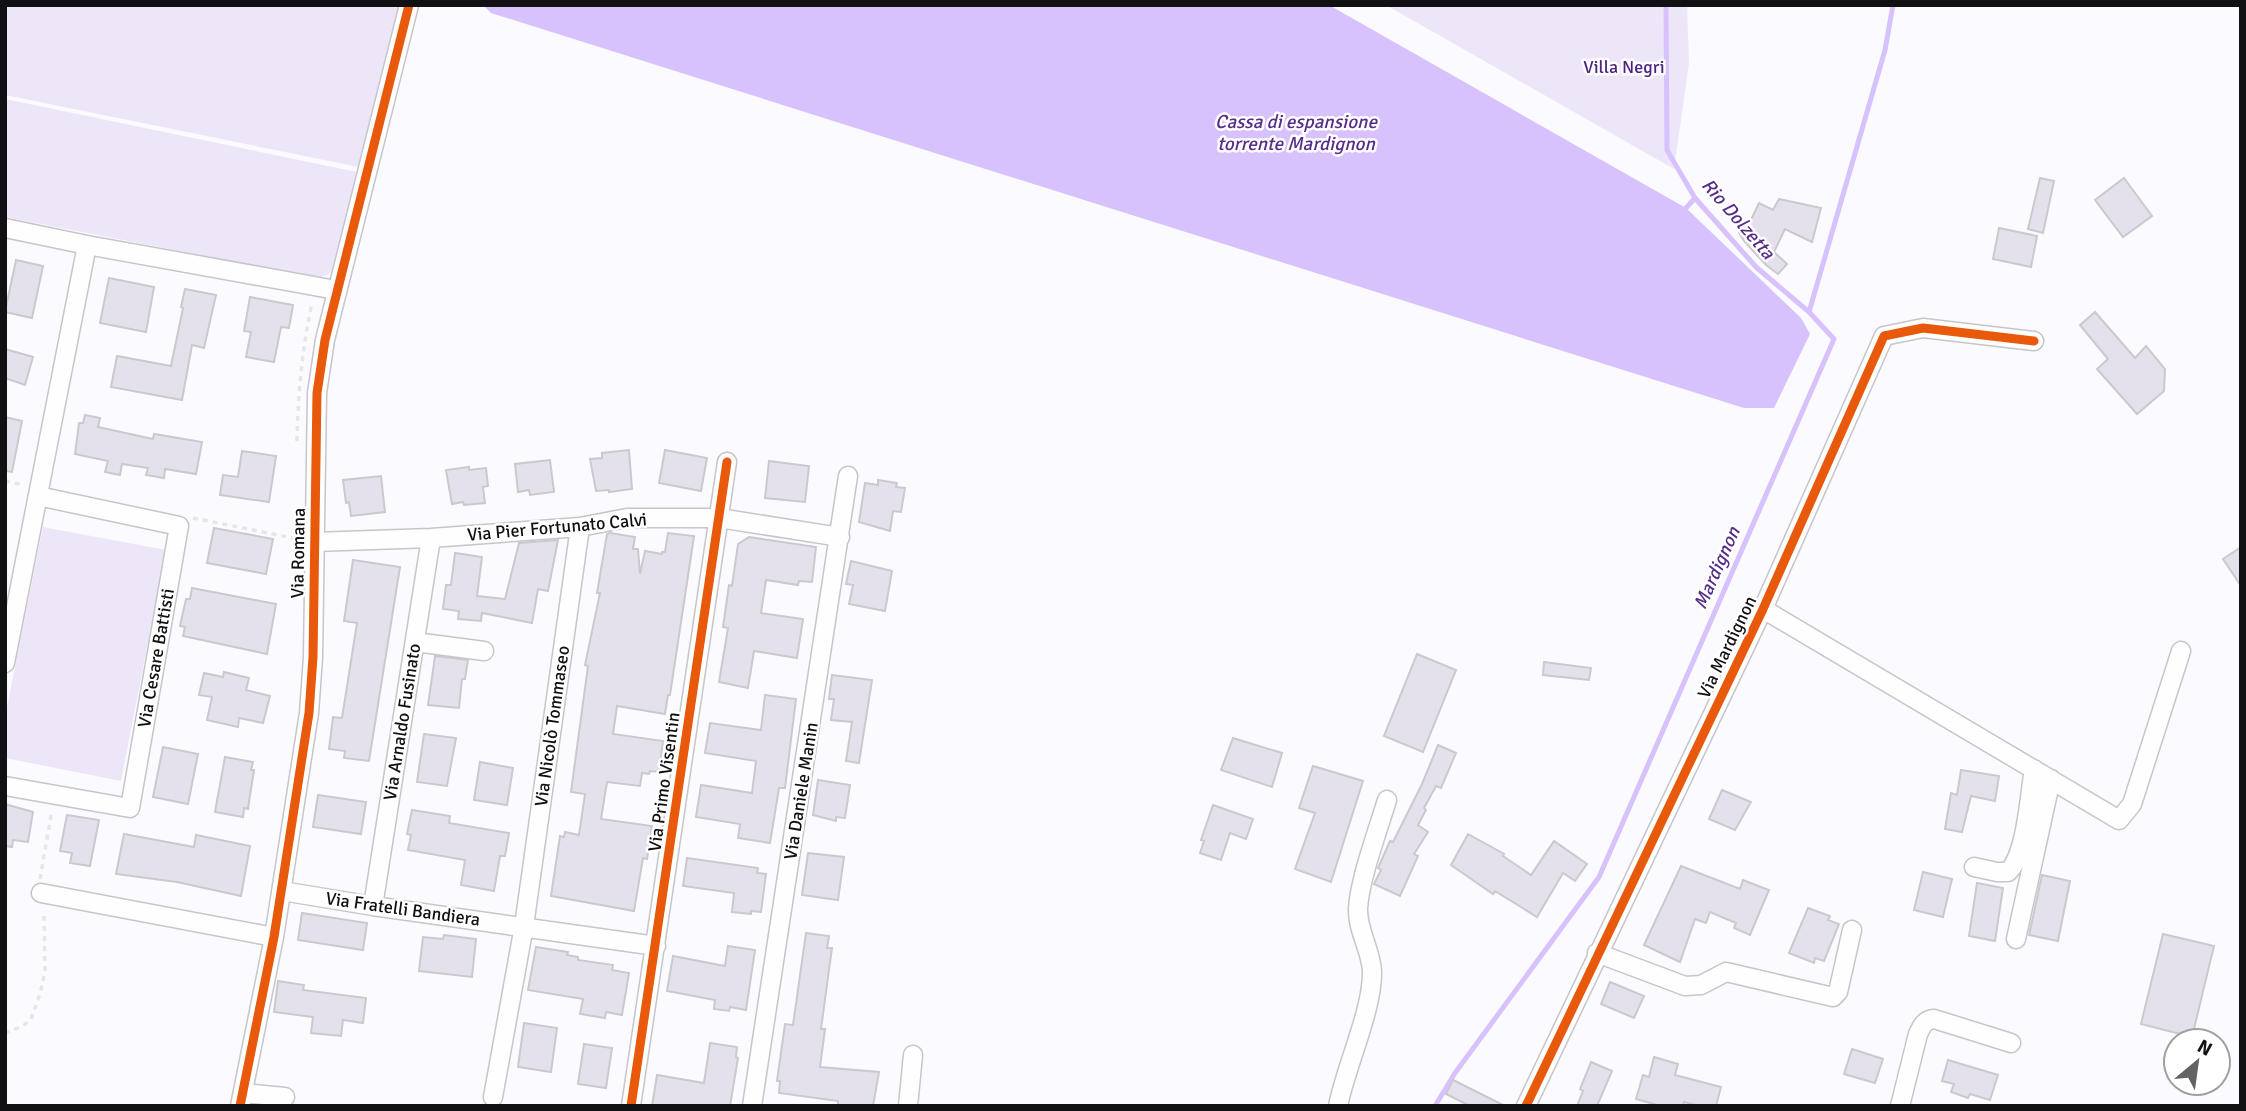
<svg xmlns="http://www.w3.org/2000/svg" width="2246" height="1111" viewBox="0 0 2246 1111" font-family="Signika,sans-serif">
<rect width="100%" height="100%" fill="#fbfafe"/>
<path fill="#ece6f8" d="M5,5H400L359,167L5,95Z
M1386,5H1687L1689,63L1674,169Z
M5,99L357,172L331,273L318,278L5,217Z
M43,527L166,550L121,781L5,758V717Z"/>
<path fill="#d7c2fd" d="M483,5H1329L1686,208L1801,318L1810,334L1774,408H1744L491,13Z"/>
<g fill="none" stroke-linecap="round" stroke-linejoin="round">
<path stroke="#d7c2fd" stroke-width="5" d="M1686,208L1695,198
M1809,312L1885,50L1893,5
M1435,1106L1455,1073L1599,877L1834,339L1809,312L1756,267L1695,198L1667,150L1666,5"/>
</g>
<path fill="#e4e1ec" stroke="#cac9cd" stroke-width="2" d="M2040,178L2054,181L2043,233L2028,229Z
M2124,178L2152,216L2123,237L2095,200Z
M1779,199L1821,208L1812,242L1785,229L1774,252L1787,264L1778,274L1766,265L1744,241L1739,233L1749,224L1759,203L1773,210Z
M1999,228L2037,236L2031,267L1993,259Z
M16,260L43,266L32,318L5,312Z
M109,278L154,287L146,332L100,323Z
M185,289L216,295L204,348L192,345L182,400L111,387L117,356L171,366L183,308L181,307Z
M250,297L293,305L289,328L281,327L274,362L246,357L251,332L244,331Z
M2095,312L2135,358L2146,346L2165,369L2164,391L2137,414L2097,369L2108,359L2080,325Z
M5,349L33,357L25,385L5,378Z
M85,415L100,418L98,427L153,439L154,434L202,442L196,474L165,469L164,478L146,475L148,468L122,464L120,475L105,472L108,461L75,454L79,423H83Z
M5,417L22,421L12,472L5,471Z
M629,450L632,489L609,492V490L596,491L590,459L602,458V453Z
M665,450L707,458L701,491L659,483Z
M242,451L276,456L269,502L220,495L223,475L238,477Z
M550,460L554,492L530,495L529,490L518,492L515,464Z
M769,461L809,466L805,502L765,498Z
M469,467V470L486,468L488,486L483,487L485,503L464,505L463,502L452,504L446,470Z
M381,476L385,512L351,516L349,502L346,503L343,480Z
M878,480L897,483L896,487L905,488L901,512L893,511L890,531L859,522L865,483L878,485Z
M214,528L273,539L266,574L207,563Z
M610,533L635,537L633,549H638L640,574L645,551L662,554V552H665L668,533L694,536L670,695H668L665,714L617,706L613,734L663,741L659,772L650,771L649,774L642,773L640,786L607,782L601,819L652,826L647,859L643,858L634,911L551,896L560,836L564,837L565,832L579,835L585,794L571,792L588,666L585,665L600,593H597L607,534Z
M749,537L816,547L812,582L799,581L798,585L766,580L761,613L803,619L797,658L754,651L748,688L719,682L728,628L723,627L729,585L732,586L738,544Z
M558,540L548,591L538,589L532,623L482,613L481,621L458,619L459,611L443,609L446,585H451L455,553L482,557L477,596L505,599L519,543Z
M2241,547V586L2223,559Z
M353,560L400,567L369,761L344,758L345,751L329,749L333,717L342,718L357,623L344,621Z
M851,561L892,571L885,611L849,604L853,585L846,584Z
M192,588L276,604L267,654L183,636L185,627L180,626L186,599H190Z
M1417,654L1456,670L1423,752L1384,736Z
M435,656L468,660L465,679H462L459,708L428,705Z
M1544,662L1591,668L1589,680L1543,675Z
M224,672L249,678L246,690L270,696L263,723L239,718L238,727L207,720L212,697L199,695L204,673L223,677Z
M832,675L872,680L859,763L846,761L852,722L831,720L834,699H829Z
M765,695L796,699L785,788H779L770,843L738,838L740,824L696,817L701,785L752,793L756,761L705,753L710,723L761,730Z
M424,734L456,738L447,786L417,782Z
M1233,738L1282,753L1272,787L1221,770Z
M1438,745L1456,753L1441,788L1436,786L1424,808L1426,810L1418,825L1428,832L1414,854L1418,856L1400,896L1374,884L1381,870L1378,868L1390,841L1393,842L1422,784Z
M163,747L198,754L188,804L153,797Z
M225,757L253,762L251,770H254L249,802L248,809L244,808L243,817L215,812Z
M480,762L513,768L507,805L474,800Z
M1313,766L1363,781L1331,882L1295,869L1315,813L1299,808Z
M1961,770L1999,776L1995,801L1971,796L1962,832L1945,829L1951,793L1957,795Z
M818,780L850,785L845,818L836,817V821L813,815Z
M1722,790L1751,802L1735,830L1709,819Z
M318,795L366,802L361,834L313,827Z
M5,804L33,812L28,842L13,840L12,847L5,846Z
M1213,805L1253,819L1246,839L1230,833L1221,860L1200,853L1204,841L1201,840Z
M412,810L450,816L449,823L509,833L505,856H500L494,891L461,885L465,860L408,850L411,835L407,834Z
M67,815L99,820L90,866L70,863L72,853L60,851Z
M124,834L194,847L196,835L250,846L241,896L177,882L116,874Z
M1468,834L1504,854L1503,856L1531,875L1554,841L1587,864L1575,881L1563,873L1537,917L1495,891L1493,894L1451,865Z
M808,853L844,857L838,900L802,895Z
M687,858L758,868L757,873L766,874L761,912L751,911V914L732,912L734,893L683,886Z
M1681,866L1740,889L1743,880L1769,890L1750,935L1734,928L1736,923L1710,912L1706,923L1695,919L1680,962L1644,945Z
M1923,872L1952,879L1943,917L1914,910Z
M2042,875L2070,881L2058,941L2029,935Z
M1977,883L2003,888L1995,941L1969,936Z
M1808,908L1830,916L1828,920L1839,924L1824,961L1815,958L1814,963L1789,953Z
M302,913L367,923L363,950L298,940Z
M806,933L829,936L827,948H832L821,1029H825L820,1067L879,1072L873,1106H838V1101L779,1093L780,1081H777L785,1024L793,1025Z
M2163,934L2214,946L2192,1037L2141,1024Z
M444,935L476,939L472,977L419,971L423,937L443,939Z
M728,946L755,950L746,1010L730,1007L729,1011L714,1009L715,1000L667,991L673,956L725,966Z
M536,947L568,952L567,955L578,957V960L613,965L612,970L629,973L622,1015L606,1012L605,1018L580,1014L583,999L528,990Z
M278,981L304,985L303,990L366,998L363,1023L343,1020L341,1036L311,1033L313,1017L274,1012Z
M1610,982L1644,996L1634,1018L1601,1004Z
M524,1023L557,1028L551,1072L518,1067Z
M710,1043L737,1047L736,1057L738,1058L730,1106H652L657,1075L704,1083Z
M584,1044L612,1048L606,1088L578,1084Z
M1852,1049L1883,1059L1875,1083L1844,1074Z
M1654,1057L1678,1064L1675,1075L1721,1087L1716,1106H1700L1684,1102L1683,1106H1661L1636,1099L1643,1075L1649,1077Z
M1948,1060L1998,1075L1990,1100L1970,1094L1968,1098L1951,1092L1954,1084L1942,1081Z
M1591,1062L1612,1071L1597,1106H1577L1583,1091L1580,1089Z
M1453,1080L1505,1106H1470L1446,1094Z"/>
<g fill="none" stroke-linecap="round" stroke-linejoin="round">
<defs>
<path id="minor" d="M5,228L87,245L336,290
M314,542L431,538L580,527L627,518H719L840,537
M1763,609L2119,820L2132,804L2181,651
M415,642L484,651
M5,663L87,245
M5,786L130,808L179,526L38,496
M1974,867L1997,872H2008C2027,853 2029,796 2034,769
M282,891L373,906L656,946
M41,893L274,937
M373,906L431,538
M2016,939L2051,779
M1597,953L1685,986L1701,985L1726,972L1833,997L1838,992L1852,930
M243,1093L285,1097
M493,1097L524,926L580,527
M240,1106L274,937L309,713L313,657L317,393L325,340L409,5
M631,1106L727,462
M752,1106L848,476
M908,1106L913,1055
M1338,1106C1346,1066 1373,1009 1372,971C1371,950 1357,930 1358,908C1360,878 1378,830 1387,800
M1526,1106L1763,609L1884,336L1923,328L2034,341
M1900,1106L1918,1034C1922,1026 1924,1020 1934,1019L2011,1043"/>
</defs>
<use href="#minor" stroke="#c6c5c9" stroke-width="21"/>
<path stroke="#e6e6e6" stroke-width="3.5" stroke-dasharray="5 5" stroke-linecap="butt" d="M297,441C298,394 302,349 312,303
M5,481L24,485
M193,518L298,539
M40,879L52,810
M5,1033L23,1026L31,1019L40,994L45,972L44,911"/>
<use href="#minor" stroke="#fefeff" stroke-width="18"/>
<defs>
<path id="cycleway" d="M240,1106L274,937L309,713L313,657L317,393L325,340L409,5
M631,1106L727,462
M1526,1106L1763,609L1884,336L1923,328L2034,341"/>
</defs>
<use href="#cycleway" stroke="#fff" stroke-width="13"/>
<use href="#cycleway" stroke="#e8590c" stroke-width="9"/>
</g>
<g text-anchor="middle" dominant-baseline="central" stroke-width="5" stroke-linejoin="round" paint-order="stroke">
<g font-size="18" fill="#4d227f" stroke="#fff">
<text x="1624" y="67">Villa Negri</text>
</g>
<g font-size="18" fill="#111013" stroke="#fff">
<text transform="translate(557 527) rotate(-5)">Via Pier Fortunato Calvi</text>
<text transform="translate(298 553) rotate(-89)">Via Romana</text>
<text transform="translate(1727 647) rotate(-64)">Via Mardignon</text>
<text transform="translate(156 658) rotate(-80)">Via Cesare Battisti</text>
<text transform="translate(402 722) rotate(-81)">Via Arnaldo Fusinato</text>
<text transform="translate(552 726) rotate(-82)">Via Nicolò Tommaseo</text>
<text transform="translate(664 782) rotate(-82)">Via Primo Visentin</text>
<text transform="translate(801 791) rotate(-81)">Via Daniele Manin</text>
<text transform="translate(403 909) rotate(8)">Via Fratelli Bandiera</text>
</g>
<g font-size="19" font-style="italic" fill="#572d8a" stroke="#fff">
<text x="1296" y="122">Cassa di espansione<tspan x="1296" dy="22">torrente Mardignon</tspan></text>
<text transform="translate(1738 219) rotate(49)">Rio Dolzetta</text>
<text transform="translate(1717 568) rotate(-66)">Mardignon</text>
</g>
</g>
<rect width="2246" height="1111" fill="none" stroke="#111013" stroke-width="14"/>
<g transform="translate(2197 1062) rotate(29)"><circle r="33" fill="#ffffff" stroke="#a09fa1" stroke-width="2"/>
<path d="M0-5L12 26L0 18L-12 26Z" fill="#636265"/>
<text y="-10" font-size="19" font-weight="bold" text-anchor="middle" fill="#111013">N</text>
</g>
</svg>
